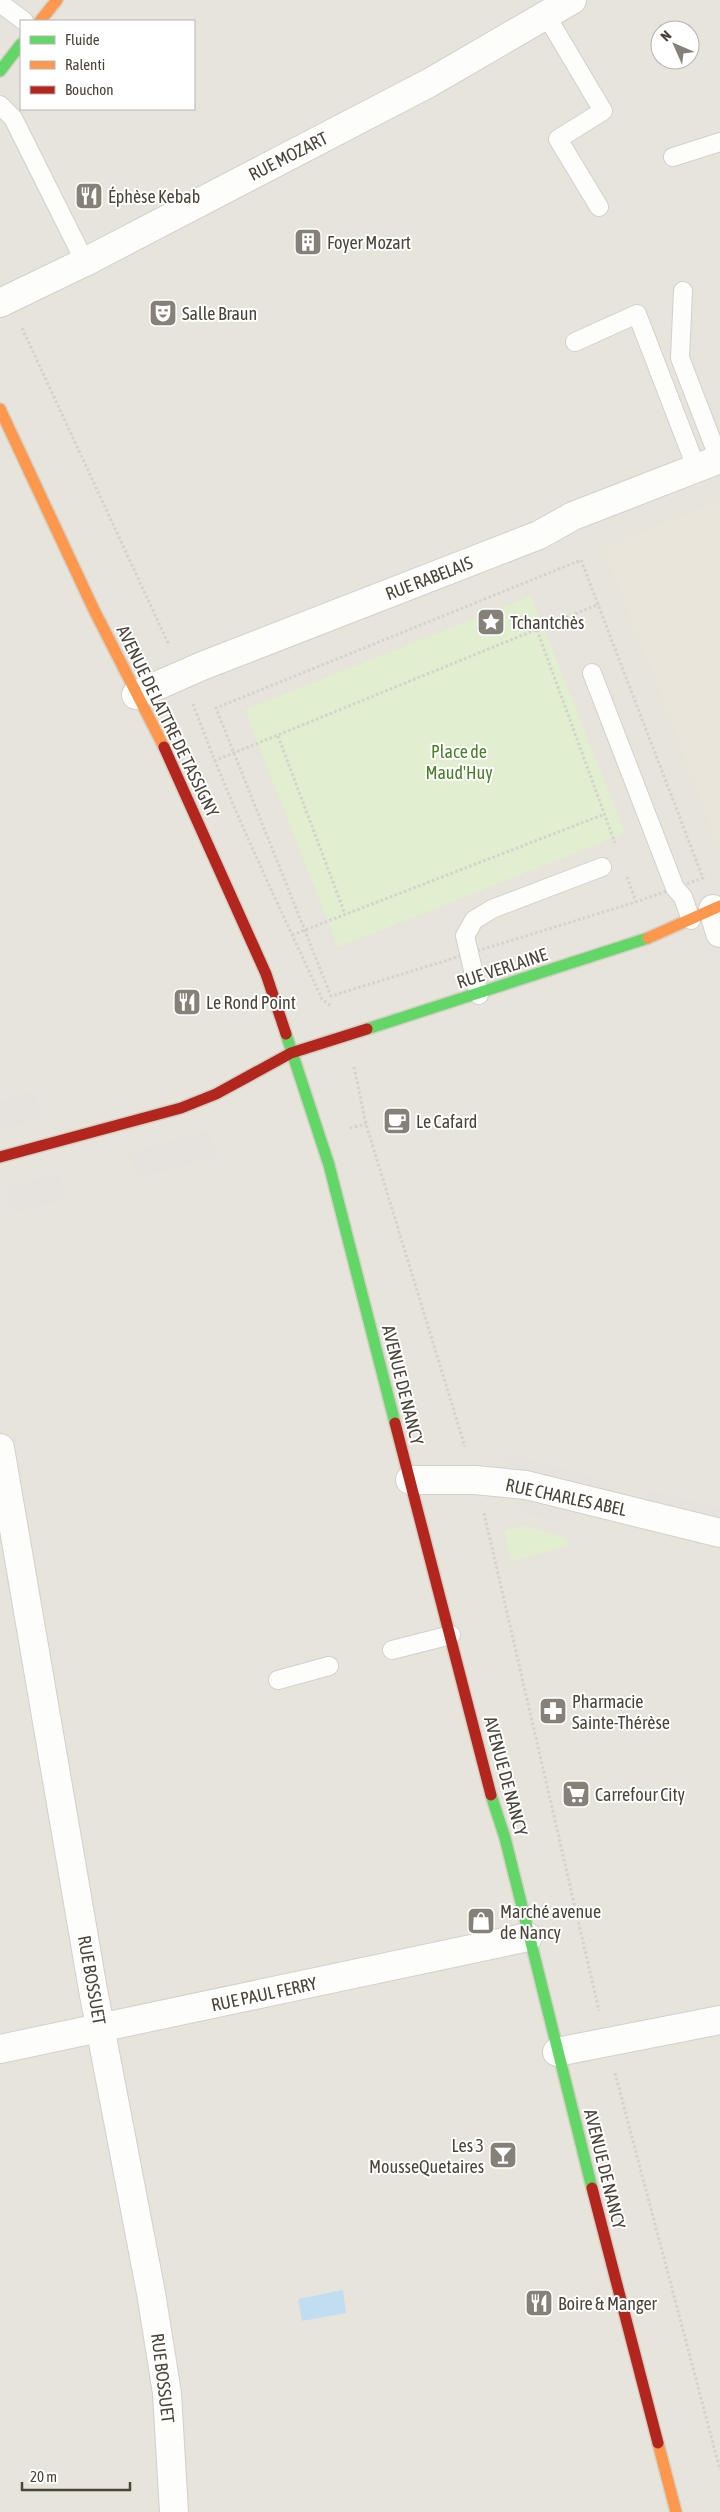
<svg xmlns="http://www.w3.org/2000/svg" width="720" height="2512" viewBox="0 0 720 2512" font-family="'Asap Condensed',sans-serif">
<rect width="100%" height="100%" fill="#f4f2ee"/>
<path fill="#e7e4dc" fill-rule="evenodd" d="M0,0H720V2512H0ZM21,21H194V109H21ZM660,30H690V60H660Z"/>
<path fill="#eae5da" d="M720,501V851L650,664H648L603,548Z"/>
<path fill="#e1eecf" d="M531,596L625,833L338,947L245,710Z
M524,1526L567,1538L568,1546L511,1561L505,1531Z"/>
<path fill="#e6e3df" d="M34,1091L42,1117L0,1131V1101Z
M209,1130L216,1156L136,1179L129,1153Z
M59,1173L67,1199L12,1214L5,1188Z
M512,1455L611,1482L607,1491L498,1463Z
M649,1490L720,1509V1520L646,1501Z
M515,1501H521L572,1514L559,1522L521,1512Z"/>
<path fill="#c0ddf1" d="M343,2290L346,2313L302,2321L298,2299Z"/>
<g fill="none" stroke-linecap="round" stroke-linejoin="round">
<defs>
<path id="lane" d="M0,3L24,21
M546,15L603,111L558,139L599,207
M0,105L13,118L85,262
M673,157L720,142
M683,291L680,358L719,459
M575,342L637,314L696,467
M592,673L675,888L683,897L691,920
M479,995L465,936L474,920L492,909L602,867
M392,1650L451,1635
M278,1680L329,1666"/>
<path id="street" d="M0,303L85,262L429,83L572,0
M136,695L202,666L539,535L573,516L720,459
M713,909L720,933
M0,1448L93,1990L151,2293L167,2393L174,2512
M410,1480H475L526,1485L720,1533
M0,2049L528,1937
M557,2052L720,2020"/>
<path id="fast" d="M0,71L21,44
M367,1029L648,938
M286,1034L329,1165L395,1423
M491,1795L505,1838L592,2188"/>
<path id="slow" d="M40,21L57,0
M0,409L94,610L164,747
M648,938L720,906
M658,2443L676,2512"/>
<path id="jam" d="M164,747L266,974L286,1034
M0,1157L181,1108L216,1094L291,1053L367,1029
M395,1423L491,1795
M592,2188L658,2443"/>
</defs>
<use href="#lane" stroke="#d2d0cb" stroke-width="20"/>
<use href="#street" stroke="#d2d0cb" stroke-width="30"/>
<use href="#fast" stroke="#d3cfc5" stroke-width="14"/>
<use href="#slow" stroke="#d3cfc5" stroke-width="14"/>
<use href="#jam" stroke="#d3cfc5" stroke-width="14"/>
<path stroke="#d3d2cc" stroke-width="3" stroke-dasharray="2.5 2.5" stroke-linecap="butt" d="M22,328L169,645
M581,560L703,878L636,902L331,996L216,708Z
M537,630L615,843
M193,704C230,805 277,902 322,999L331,1006
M278,736L345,914
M214,761L599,604
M627,877L636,902
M292,935L605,814
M354,1067L366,1124L465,1447
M350,1128L366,1124
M484,1513L599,2011
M615,2073L720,2470"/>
<use href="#lane" stroke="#fdfdfc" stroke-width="18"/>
<use href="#street" stroke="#fdfdfc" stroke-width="28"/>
<use href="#fast" stroke="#63d668" stroke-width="11"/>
<use href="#slow" stroke="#ff974d" stroke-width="11"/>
<use href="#jam" stroke="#b3261e" stroke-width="11"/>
</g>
<defs>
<symbol id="restaurant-square" viewBox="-11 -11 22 22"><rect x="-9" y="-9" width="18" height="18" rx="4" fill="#868178" stroke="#fff"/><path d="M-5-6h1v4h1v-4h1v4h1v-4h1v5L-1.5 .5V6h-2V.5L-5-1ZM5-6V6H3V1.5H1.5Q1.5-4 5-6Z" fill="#fff"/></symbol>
<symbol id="building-square" viewBox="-11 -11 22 22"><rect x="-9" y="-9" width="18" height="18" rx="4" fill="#868178" stroke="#fff"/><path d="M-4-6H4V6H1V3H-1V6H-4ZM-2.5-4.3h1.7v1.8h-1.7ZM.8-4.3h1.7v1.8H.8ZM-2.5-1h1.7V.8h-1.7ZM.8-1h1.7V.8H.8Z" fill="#fff"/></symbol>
<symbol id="theatre-square" viewBox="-11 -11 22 22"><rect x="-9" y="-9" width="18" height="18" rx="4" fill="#868178" stroke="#fff"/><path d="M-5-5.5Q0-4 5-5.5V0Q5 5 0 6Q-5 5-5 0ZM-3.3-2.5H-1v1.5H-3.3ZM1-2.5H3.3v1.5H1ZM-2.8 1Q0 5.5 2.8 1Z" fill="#fff"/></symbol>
<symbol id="sight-square" viewBox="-11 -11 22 22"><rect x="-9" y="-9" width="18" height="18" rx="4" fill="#868178" stroke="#fff"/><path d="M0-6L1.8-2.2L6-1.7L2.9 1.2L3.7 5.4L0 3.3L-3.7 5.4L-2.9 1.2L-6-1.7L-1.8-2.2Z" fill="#fff"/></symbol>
<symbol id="cafe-square" viewBox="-11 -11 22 22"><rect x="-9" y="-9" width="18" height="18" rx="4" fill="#868178" stroke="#fff"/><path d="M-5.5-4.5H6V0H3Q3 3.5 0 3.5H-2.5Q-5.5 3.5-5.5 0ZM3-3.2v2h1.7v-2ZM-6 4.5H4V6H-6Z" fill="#fff"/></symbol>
<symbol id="pharmacy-square" viewBox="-11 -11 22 22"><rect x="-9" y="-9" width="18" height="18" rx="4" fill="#868178" stroke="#fff"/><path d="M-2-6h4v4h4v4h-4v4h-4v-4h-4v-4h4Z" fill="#fff"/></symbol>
<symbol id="supermarket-square" viewBox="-11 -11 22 22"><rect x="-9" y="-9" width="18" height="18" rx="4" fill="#868178" stroke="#fff"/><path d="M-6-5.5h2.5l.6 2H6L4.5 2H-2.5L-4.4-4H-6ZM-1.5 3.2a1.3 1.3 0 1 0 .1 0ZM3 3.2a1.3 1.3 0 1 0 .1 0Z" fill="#fff"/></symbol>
<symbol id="shop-square" viewBox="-11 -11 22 22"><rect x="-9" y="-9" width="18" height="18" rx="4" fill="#868178" stroke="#fff"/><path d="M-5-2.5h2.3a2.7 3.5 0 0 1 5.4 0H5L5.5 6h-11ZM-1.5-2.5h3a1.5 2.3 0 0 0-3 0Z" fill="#fff"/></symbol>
<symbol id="bar-square" viewBox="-11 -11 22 22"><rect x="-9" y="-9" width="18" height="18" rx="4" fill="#868178" stroke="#fff"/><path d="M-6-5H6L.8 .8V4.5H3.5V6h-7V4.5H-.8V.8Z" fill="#fff"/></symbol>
</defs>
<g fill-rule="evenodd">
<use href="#restaurant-square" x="73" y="180" width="32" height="32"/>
<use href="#building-square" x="292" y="226" width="32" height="32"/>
<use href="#theatre-square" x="147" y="297" width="32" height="32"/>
<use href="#sight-square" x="475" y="606" width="32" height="32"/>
<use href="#restaurant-square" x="171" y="986" width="32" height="32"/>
<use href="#cafe-square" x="381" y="1105" width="32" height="32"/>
<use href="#pharmacy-square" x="537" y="1695" width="32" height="32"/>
<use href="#supermarket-square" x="560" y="1778" width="32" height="32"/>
<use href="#shop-square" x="465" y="1905" width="32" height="32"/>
<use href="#bar-square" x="487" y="2139" width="32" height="32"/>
<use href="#restaurant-square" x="523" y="2287" width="32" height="32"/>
</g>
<g text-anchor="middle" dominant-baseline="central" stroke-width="4" stroke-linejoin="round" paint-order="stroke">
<g font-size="18" fill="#4b4439" stroke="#fff">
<text transform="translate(288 156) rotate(-27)">RUE MOZART</text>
<text transform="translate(429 578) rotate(-21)">RUE RABELAIS</text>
<text transform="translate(168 721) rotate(64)">AVENUE DE LATTRE DE TASSIGNY</text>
<text transform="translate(502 968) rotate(-18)">RUE VERLAINE</text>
<text transform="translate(403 1385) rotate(76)">AVENUE DE NANCY</text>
<text transform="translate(566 1497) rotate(12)">RUE CHARLES ABEL</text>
<text transform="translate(506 1776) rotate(75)">AVENUE DE NANCY</text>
<text transform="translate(92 1980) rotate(80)">RUE BOSSUET</text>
<text transform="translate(264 1994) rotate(-12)">RUE PAUL FERRY</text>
<text transform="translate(605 2169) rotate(76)">AVENUE DE NANCY</text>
<text transform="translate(163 2378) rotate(83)">RUE BOSSUET</text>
</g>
<g font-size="18" fill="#4b4439" stroke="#fff" text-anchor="start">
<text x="108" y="196">Éphèse Kebab</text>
<text x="327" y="242">Foyer Mozart</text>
<text x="182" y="313">Salle Braun</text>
<text x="510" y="622">Tchantchès</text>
<text x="206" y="1002">Le Rond Point</text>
<text x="416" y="1121">Le Cafard</text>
<text x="572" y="1701">Pharmacie<tspan x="572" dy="21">Sainte-Thérèse</tspan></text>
<text x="595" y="1794">Carrefour City</text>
<text x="500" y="1911">Marché avenue<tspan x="500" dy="21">de Nancy</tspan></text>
<text x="484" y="2145" text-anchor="end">Les 3<tspan x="484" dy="21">MousseQuetaires</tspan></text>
<text x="558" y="2303">Boire &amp; Manger</text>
</g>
<g font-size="18" fill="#4a7f2a" stroke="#fff">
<text x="459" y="751">Place de<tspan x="459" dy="21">Maud'Huy</tspan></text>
</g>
</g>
<rect x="20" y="20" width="175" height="90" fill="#ffffff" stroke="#b7b4b0"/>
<rect x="30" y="36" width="25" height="8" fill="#63d668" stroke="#b7b4b0"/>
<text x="65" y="45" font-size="15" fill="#4b4439">Fluide</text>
<rect x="30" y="61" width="25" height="8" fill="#ff974d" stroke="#b7b4b0"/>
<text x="65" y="70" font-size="15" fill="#4b4439">Ralenti</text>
<rect x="30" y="86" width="25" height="8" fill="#b3261e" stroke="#b7b4b0"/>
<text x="65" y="95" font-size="15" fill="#4b4439">Bouchon</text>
<g transform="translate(675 45) rotate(315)"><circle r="24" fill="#ffffff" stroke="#b7b4b0"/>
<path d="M0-4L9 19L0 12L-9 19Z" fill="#868178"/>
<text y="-8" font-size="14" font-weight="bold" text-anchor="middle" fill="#4b4439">N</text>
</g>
<path d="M22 2482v8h108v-8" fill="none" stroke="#4b4439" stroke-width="2.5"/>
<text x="30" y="2482" font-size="15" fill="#4b4439" stroke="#ffffff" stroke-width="4" paint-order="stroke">20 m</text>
</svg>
